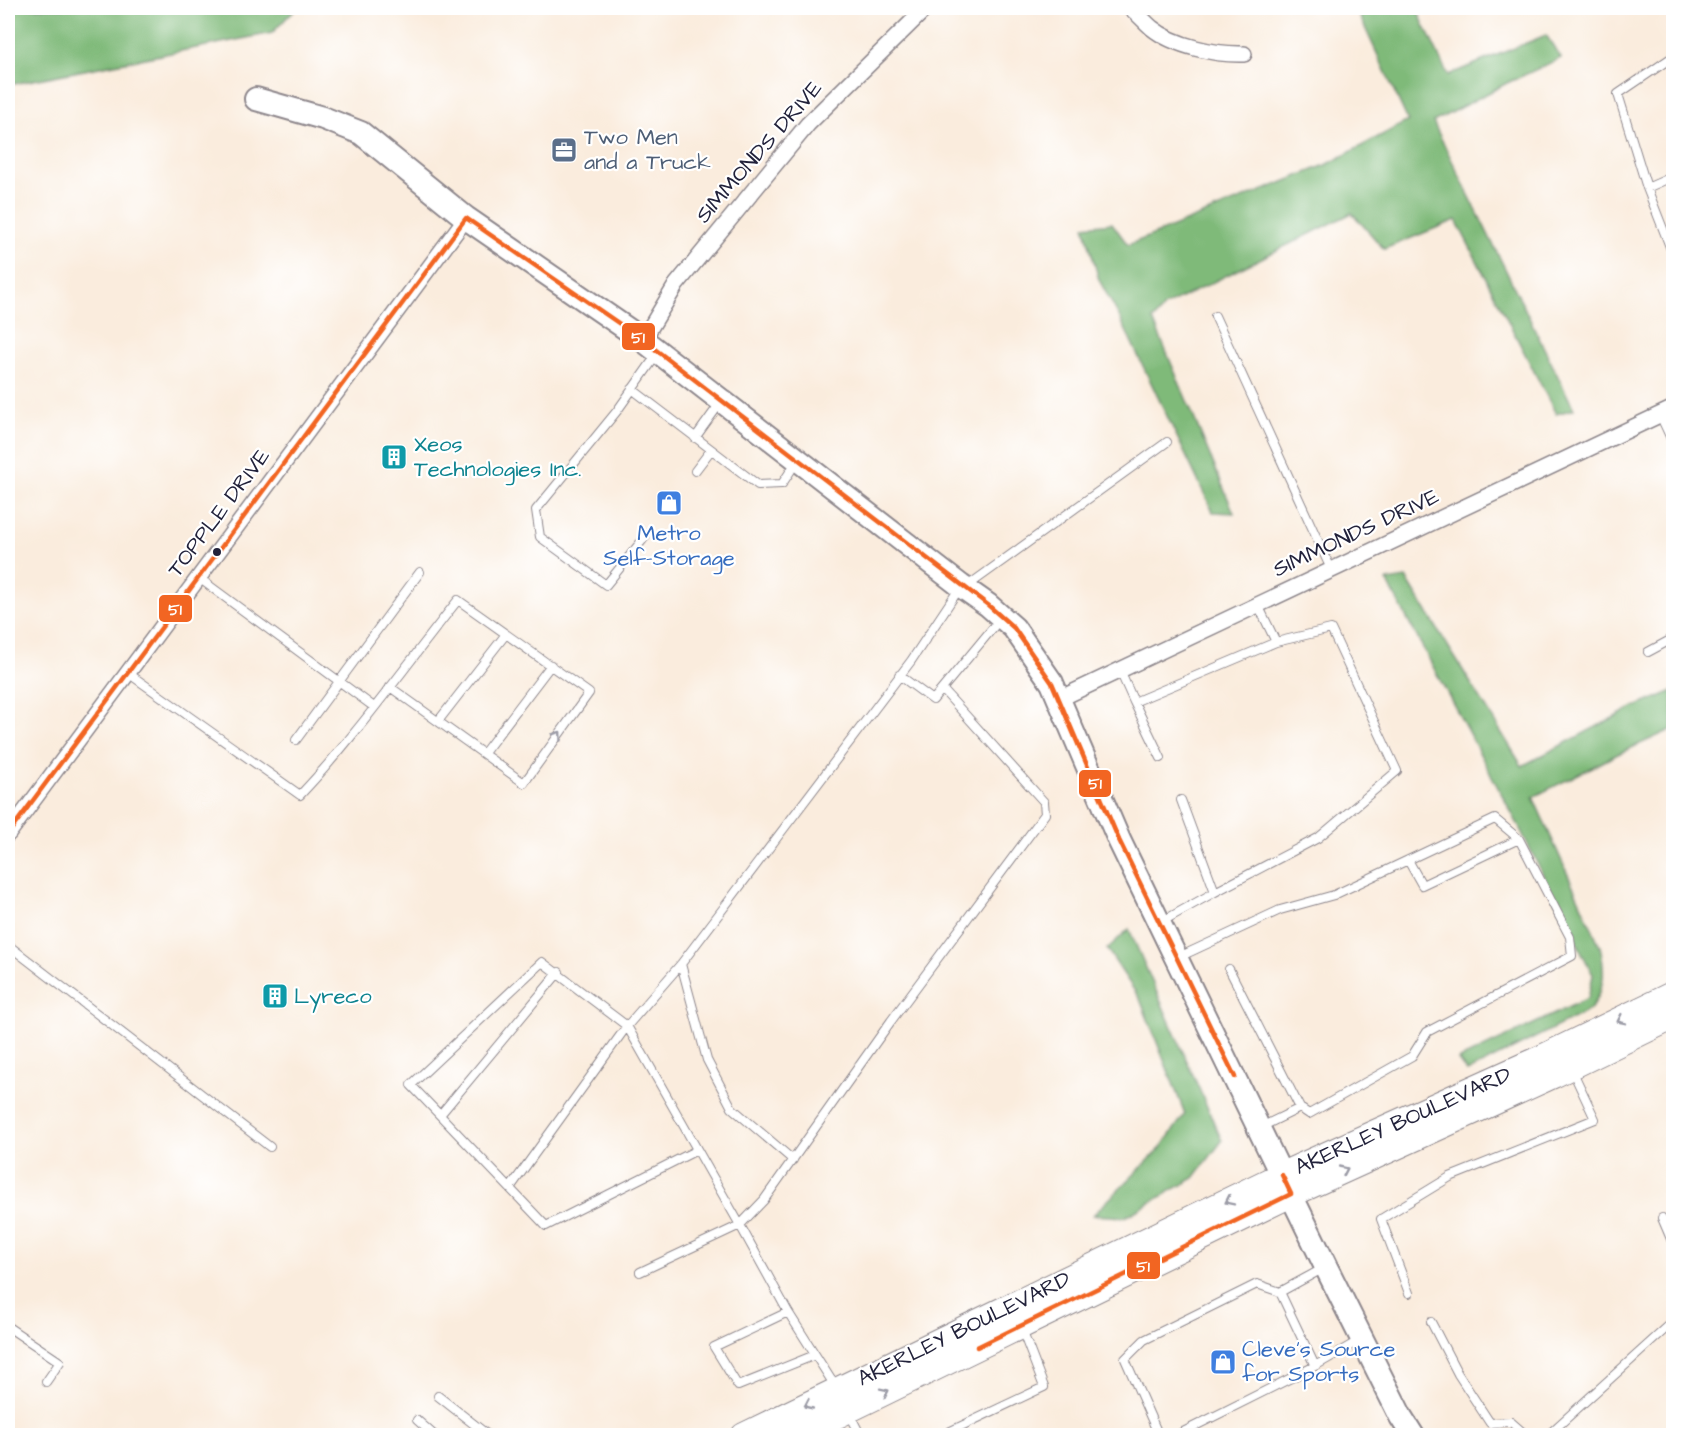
<svg xmlns="http://www.w3.org/2000/svg" width="1681" height="1443" viewBox="0 0 1681 1443" font-family="'Architects Daughter',sans-serif">
<rect width="100%" height="100%" fill="#fff"/>
<filter id="ink" filterUnits="userSpaceOnUse"><feTurbulence type="fractalNoise" baseFrequency=".0167" numOctaves="2"/><feDisplacementMap in="SourceGraphic" scale="12" xChannelSelector="R" yChannelSelector="G"/><feConvolveMatrix kernelMatrix="1 2 1 2 8 2 1 2 1" color-interpolation-filters="sRGB"/></filter>
<filter id="wash" filterUnits="userSpaceOnUse"><feTurbulence type="fractalNoise" baseFrequency=".008" numOctaves="4" result="noise"/><feDisplacementMap in="SourceGraphic" scale="24" xChannelSelector="R" yChannelSelector="G"/><feGaussianBlur stdDeviation="1.35" result="paint"/><feColorMatrix in="noise" values="0 0 0 0 0 0 0 0 0 0 0 0 0 0 0 0 0 1.4 0 .05"/><feComposite in="paint" operator="in"/></filter>
<g filter="url(#wash)">
<rect width="100%" height="100%" fill="#faecdd"/>
<path fill="#7fba79" stroke="#506e5a" stroke-width="1.5" d="M8,8H296L272,33L8,85Z
M1356,8H1416L1448,75L1546,35L1561,58L1507,83L1433,122L1574,409L1556,414L1456,220L1384,249L1352,213L1165,306L1153,320L1234,513L1213,512L1119,316L1099,280L1084,226L1112,223L1128,245L1328,164L1408,121Z
M1406,578L1522,766L1630,709L1673,691V729L1618,754L1533,797L1600,946C1606,974 1605,986 1590,1010L1467,1072L1458,1060L1588,998L1593,975L1516,821L1387,581Z
M1129,929L1222,1141L1194,1178L1125,1217L1093,1215L1160,1149L1185,1114L1140,999L1107,949Z"/>
</g>
<g filter="url(#ink)">
<g fill="none" stroke-linecap="round" stroke-linejoin="round">
<defs>
<path id="lane" d="M1674,56L1618,94L1647,188L1674,257
M1647,188L1674,176
M1215,316L1331,569
M632,389L758,485L782,484L797,461
M1660,415L1674,445
M695,438L721,402
M695,471L711,450
M645,537L606,585L540,537L536,510L617,411L658,353
M199,578L374,707
M1648,652L1674,638
M1120,671L1134,702L1276,642
M128,673L300,795C357,735 406,665 458,600L589,693L524,783L390,687
M899,675L933,700L1001,618
M1134,702L1161,758
M439,720L506,634
M296,740L420,572
M484,753L551,665
M1408,860L1422,885L1519,839
M1215,892L1318,838L1397,771L1331,629L1276,642L1258,605
M1161,922L1215,892L1181,800
M8,945L270,1147
M1179,957L1280,910L1334,895L1495,819L1519,839L1570,937L1572,956L1427,1032L1412,1056L1309,1114L1300,1108
M681,964L707,1060L732,1108L793,1160
M1229,969L1300,1108L1261,1127
M440,1115L559,972
M697,1150L546,1226L411,1085L542,962L627,1026L740,1225L764,1200L891,1021L1045,814L1044,802L943,690
M510,1188L627,1026L681,964L911,661L961,586L973,582L1167,442
M1662,1218L1674,1246
M640,1272L740,1225L788,1312
M1280,1292L1315,1366L1360,1340
M1409,1293L1381,1219L1450,1177L1595,1119L1572,1070
M1431,1322L1458,1374L1490,1423L1511,1422L1527,1436
M8,1327L60,1362L46,1382
M815,1355L738,1386L714,1347L788,1312L835,1386
M438,1396L489,1436
M849,1413L861,1436
M417,1420L435,1436
M940,1436L1044,1387L1022,1330
M1159,1436L1125,1359L1144,1340L1257,1284L1280,1292L1324,1268
M1175,1436L1315,1366
M1547,1436L1674,1321"/>
<path id="street" d="M1131,8C1138,14 1145,22 1152,28C1174,46 1216,55 1244,54
M643,340L676,285L808,124L926,8
M1059,699L1674,408
M8,834L466,218"/>
<path id="secondary" d="M256,99L323,118L361,133L466,218L643,340L961,586L988,605L1014,628L1052,683L1119,840L1326,1267L1401,1417L1413,1436"/>
<path id="primary" d="M744,1436L1282,1175L1544,1057L1674,994
M794,1436L1291,1194L1553,1075L1674,1016"/>
</defs>
<use href="#lane" stroke="#8e878c" stroke-width="10"/>
<use href="#street" stroke="#8e878c" stroke-width="18"/>
<use href="#secondary" stroke="#8e878c" stroke-width="26"/>
<use href="#primary" stroke="#8e878c" stroke-width="28"/>
<use href="#lane" stroke="#fff" stroke-width="8"/>
<use href="#street" stroke="#fff" stroke-width="15"/>
<use href="#secondary" stroke="#fff" stroke-width="22"/>
<use href="#primary" stroke="#fff" stroke-width="26"/>
<defs>
<path id="bus-1" d="M8,834L466,218L643,340L988,605L1014,628L1052,683L1119,840L1235,1077
M977,1347L1291,1194L1282,1175"/>
</defs>
<use href="#bus-1" stroke="#fff" stroke-width="9"/>
<use href="#bus-1" stroke="#f26522" stroke-width="4.5"/>
</g>
<defs><path id="oneway-chevron" d="M-2-3.5L2.5 0L-2 3.5" fill="none" stroke-width="1.6" stroke-linecap="round" stroke-linejoin="round" transform="scale(1.5)"/></defs>
<g stroke="#9c9ca7">
<use href="#oneway-chevron" transform="translate(558 735) rotate(-54)"/>
<use href="#oneway-chevron" transform="translate(1621 1020) rotate(154)"/>
<use href="#oneway-chevron" transform="translate(1344 1170) rotate(-25)"/>
<use href="#oneway-chevron" transform="translate(1229 1201) rotate(154)"/>
<use href="#oneway-chevron" transform="translate(885 1392) rotate(-26)"/>
<use href="#oneway-chevron" transform="translate(808 1405) rotate(155)"/>
</g>
</g>
<defs>
<symbol id="office-square" viewBox="-11 -11 22 22"><rect x="-9" y="-9" width="18" height="18" rx="4" fill="#5c6f8a" stroke="#fff"/><path d="M-6-3h4V-5.5h4V-3h4V5H-6ZM-1-4.5V-3h2v-1.5ZM-6 0V1H6V0Z" fill="#fff"/></symbol>
<symbol id="building-square" viewBox="-11 -11 22 22"><rect x="-9" y="-9" width="18" height="18" rx="4" fill="#0f9aa8" stroke="#fff"/><path d="M-4-6H4V6H1V3H-1V6H-4ZM-2.5-4.3h1.7v1.8h-1.7ZM.8-4.3h1.7v1.8H.8ZM-2.5-1h1.7V.8h-1.7ZM.8-1h1.7V.8H.8Z" fill="#fff"/></symbol>
<symbol id="shop-square" viewBox="-11 -11 22 22"><rect x="-9" y="-9" width="18" height="18" rx="4" fill="#3f7fe0" stroke="#fff"/><path d="M-5-2.5h2.3a2.7 3.5 0 0 1 5.4 0H5L5.5 6h-11ZM-1.5-2.5h3a1.5 2.3 0 0 0-3 0Z" fill="#fff"/></symbol>
</defs>
<g fill-rule="evenodd">
<use href="#office-square" x="549" y="135" width="30" height="30"/>
<use href="#building-square" x="379" y="442" width="30" height="30"/>
<use href="#shop-square" x="654" y="488" width="30" height="30"/>
<use href="#building-square" x="260" y="981" width="30" height="30"/>
<use href="#shop-square" x="1208" y="1347" width="30" height="30"/>
</g>
<circle fill="#22223b" stroke="#fff" stroke-width="2" cx="217" cy="552" r="5"/>
<g text-anchor="middle" dominant-baseline="central" stroke-width="4.5" stroke-linejoin="round" paint-order="stroke">
<g font-size="22" fill="#4e5e75" stroke="#fff" text-anchor="start">
<text x="584" y="137">Two Men<tspan x="584" dy="25">and a Truck</tspan></text>
</g>
<g font-size="22" fill="#22223b" stroke="#fff">
<text transform="translate(759 152) rotate(-49)">SIMMONDS DRIVE</text>
<text transform="translate(219 513) rotate(-53)">TOPPLE DRIVE</text>
<text transform="translate(1356 533) rotate(-25)">SIMMONDS DRIVE</text>
<text transform="translate(1403 1121) rotate(-24)">AKERLEY BOULEVARD</text>
<text transform="translate(964 1329) rotate(-26)">AKERLEY BOULEVARD</text>
</g>
<g font-size="22" fill="#0d838f" stroke="#fff" text-anchor="start">
<text x="414" y="444">Xeos<tspan x="414" dy="25">Technologies Inc.</tspan></text>
<text x="294" y="996">Lyreco</text>
</g>
<g font-size="22" fill="#366cbe" stroke="#fff">
<text x="669" y="533">Metro<tspan x="669" dy="25">Self-Storage</tspan></text>
<text x="1242" y="1349" text-anchor="start">Cleve's Source<tspan x="1242" dy="25">for Sports</tspan></text>
</g>
</g>
<g stroke="#fff" stroke-width="2">
<rect x="621" y="322" width="35" height="29" rx="6" fill="#f26522"/>
<rect x="158" y="594" width="35" height="29" rx="6" fill="#f26522"/>
<rect x="1078" y="769" width="34" height="29" rx="6" fill="#f26522"/>
<rect x="1126" y="1251" width="35" height="29" rx="6" fill="#f26522"/>
</g>
<g font-size="16" text-anchor="middle" font-weight="bold" fill="#fff">
<text x="638" y="343">51</text>
<text x="175" y="615">51</text>
<text x="1095" y="789">51</text>
<text x="1143" y="1272">51</text>
</g>
<rect width="1681" height="1443" fill="none" stroke="#fff" stroke-width="30"/>
</svg>
